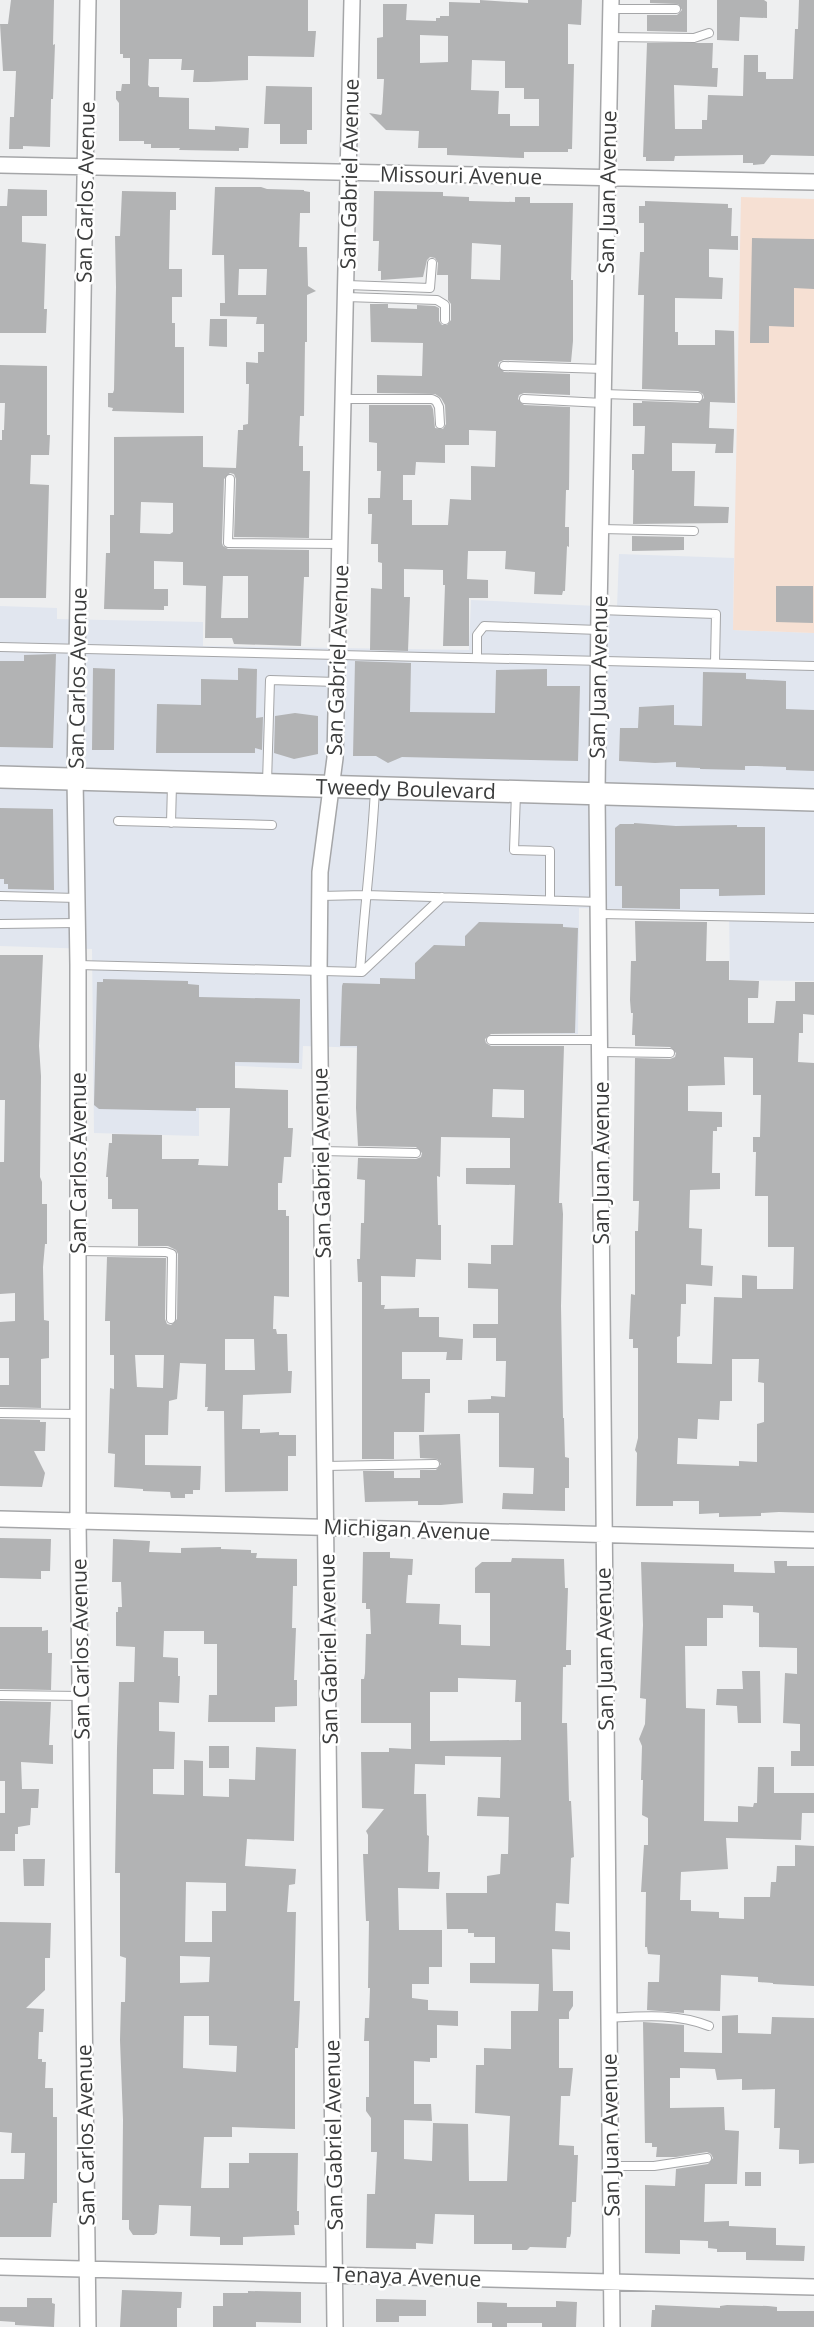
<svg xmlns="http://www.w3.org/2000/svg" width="814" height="2327" viewBox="0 0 814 2327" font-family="'Open Sans',sans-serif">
<rect width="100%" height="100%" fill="#eeeff0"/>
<path fill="#e1e6ef" d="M619,554L734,558L733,630L814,633V981L730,980L729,912L579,908L578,1034L462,1031L461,1051L303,1046L302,1069L199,1064V1136L94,1133L92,949L0,946V606L57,608V619L203,622V646L469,650L471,600L617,607Z"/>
<path fill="#f6e0d3" d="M741,197L814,199V633L733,630Z"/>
<path fill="#b2b3b4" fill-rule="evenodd" d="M11,0H54L53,45L55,44L53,99H51L50,147L23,146V149H9L10,117H14L16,71H3L0,24H8Z
M120,0H308V31H316L314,57L248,56V80L208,82H193L194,70H181L182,59H149L148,85L150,87H159V97L189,98V129L215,130V126L249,128L248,148H239V151L179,150L180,148H151V144H144V141H119V103L116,99V91H121L122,84H130V58H123V54H120Z
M480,0L528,3V0H582L581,25L568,24V64H574L572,149H568V152H524V158L447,155V148H418L419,131L386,130L369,113L381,115L382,113L384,79H377V38L383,37V4H407L406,20L436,21V18H440V16H449V2L480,3ZM420,35L448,36V62L420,63ZM472,60L505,61V88H524V99H539V126H510V114H498L499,91L471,90Z
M650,0H687V32L647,31V15H677L682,10L678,4L650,3Z
M717,0H764L767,2V18L740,17L739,41L717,40Z
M799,0H814V156L771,155L764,164L753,165V163H743V155L675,156L674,161H646V157H643L647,43H713L712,68H718L717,87L674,85L675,129H702V120H707L708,95L743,96L744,55H758V72H766V79H793L795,29H798Z
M266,86L312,87V130H307V144H280V124H264Z
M215,187H261L267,189L304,190V191L310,192V213H300L299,247H307L308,286L316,291L307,295V342H305L304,416H300L299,446H303V471H310L309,538L234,537L236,479L234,474L230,473L224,479L222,543L223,546L228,549L309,550V577H304L301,646L234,644L232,638H205L206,586L183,585V562L154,561V589H168V606H164V610L104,609L106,553H110V515H114V437L203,436V467L236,468L238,430H243V425L248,424L249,384H246V362L258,363V352H264V324H256L257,317L220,316V303H225L224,255H212ZM239,269H267L266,295H238ZM141,502L173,503V532L170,534L140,533ZM223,576H248V618H221Z
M8,189L47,190V216H22V242L46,244L44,309H47L46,333H0V206H7Z
M122,191L176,192V210H170L169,269H182V297H172V323H175V347H184V413L112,411L113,408L108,407V393H113L114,390L116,287L115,236H120Z
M374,191L443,192V196L469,197V201L515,202V197H530V203H573L571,280H573V341L571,362L504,360L499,362L498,366L504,372L570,374V395L524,393L519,395L518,399L524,405L570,407L569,490H566L565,527H569V547L567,546L565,591H563L562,595L534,594L535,572L505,569L506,551H468L467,579L488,580V598H469V646H443L445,585H443V570L404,569V597H410L408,651L370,650L371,588L382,589V563L378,562V544H371L372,514H368V498H380L381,471H377V443L369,442V405H431L433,409L435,428L443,429L446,424L445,405L441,398L435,394L377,393V375L422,376L423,343L371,342L370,304H388V308L417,309V305L435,306L439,308V321L442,325H447L451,320V304L448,300V275H437L438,263L435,258L430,257L427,260L423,277L381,280V271H378L379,241H373ZM472,243L501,245L500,280L471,279ZM469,430L496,431L495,467L471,466V500L450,499L448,525H412V500H403V475H415L416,462L445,463V445H469Z
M645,201L728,204V208H732L731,236H738V250L709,249V277L723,278L722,299L675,298V332H678V345H715V330L734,331L735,403L710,402L709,428L734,429L733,453H715L716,444L672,443V471H695L694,506L729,507L728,523L633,524L634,470H632V454H644L645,426H633V403H642V401L698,403L704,398L703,394L698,391L642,389L644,295H638L640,252H644V223H639V206H645Z
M752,238L814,239V289L794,288V327L769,326V343H750Z
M210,319H227V347L209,346Z
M0,365L47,366V435H50L49,455H31L30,484L49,485L46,598H0V440H2V430H4L5,403H0Z
M632,536L684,537V550L632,551Z
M776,586H813V623L776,622Z
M56,654L53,748L0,747V661H24V655Z
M355,661L411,663L410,712L495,713L496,670L547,669V686H580L578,761L402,757L388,763L376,756H353Z
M93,668L115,669L114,750H92Z
M238,668L257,669L256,718L263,717L262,750L255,748V753H156L157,704L201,705V679L238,680Z
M703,672L746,673V679L786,681V709L814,710V771L786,770V767L757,766H745V770L700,769V768L676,767V762L655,763L619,761L620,728H638L639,707L674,705V725L702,726Z
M295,713L318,716V754L294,759L274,753L275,716Z
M0,808L53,809L54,890L8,889V884H4V879H0Z
M634,823L676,826L737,825V827H765V895L719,896V889H680V909L622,908V886H615V828L620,824H634Z
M635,921L707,922L706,961H729V980L759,981L758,998H748V1023H774L776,1001H795V982H814V1015L803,1014V1033H799L798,1062L814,1063V1513L779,1512L761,1513V1516L719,1517V1513L699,1514V1501H673V1506H636L637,1453L635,1450L638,1438V1348H633V1339H629L631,1294L635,1295V1231H638L639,1201H633L635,1058L670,1059L675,1057L676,1053L670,1047L635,1046V1035H632L633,1013H631L630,1000L631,961H636ZM724,1057L753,1058V1095H761L760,1137H753V1152H756L755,1196H768V1247H794L793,1289H757V1276L742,1275V1298L714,1297L712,1364L677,1363V1337L680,1336L681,1304H686V1284L712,1286L713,1266L701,1265L702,1229L689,1228L690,1190L720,1189V1173H712L713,1131H717V1127H722V1112L688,1111V1086L725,1085ZM732,1359H759L758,1382L764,1383V1422L757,1424V1462L739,1461V1466L677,1464L678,1438L697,1439L698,1419L719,1420L720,1401H732Z
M479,922L563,924V927L578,928L575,1033L491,1034L485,1039L486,1043L491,1046H564L559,1203H562L563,1214L561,1306L563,1418H564L565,1457L569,1458V1488H565V1511L502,1509L503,1493L533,1494L534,1468L499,1467V1413H468V1400L491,1399V1396L505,1397L506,1361H496V1338H473V1324H498V1289L468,1288V1263L491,1264V1245H513L515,1185L466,1184V1168H510V1138L441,1137L440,1177L437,1176L438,1225H441V1260L416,1259L415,1277L381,1276V1305H385L384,1309L419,1308V1317H439V1337L463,1339L462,1360H446L447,1352H402V1379H430V1393H425L424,1432H394V1459H362V1282H358L357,1259H360L361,1223H364L365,1180L357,1179L358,1158L416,1159L421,1157L422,1153L416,1147L358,1146L356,1108L357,1046H340L342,986L343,983L380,984V978L415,979V963L434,945L465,946V936ZM493,1089L524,1090V1118L492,1117Z
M0,955H43L39,1046L41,1076L40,1177L42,1182V1204H47V1244H45L43,1267L44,1320L49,1321V1358L41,1359V1408L0,1407V1385H9V1358H0V1322L15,1321V1293L0,1294V1162H4L5,1100H0Z
M103,979L188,981V984L199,985V997L300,999L299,1063L235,1062V1088L288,1090V1128H293L291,1157H284L282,1183H278V1210H286V1216H289V1297L274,1296L273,1329H276L277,1334H287L288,1371H292L291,1393L243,1395L242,1429H260V1433L279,1432V1435H296V1456H288V1491L225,1492L224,1411H207L208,1407H205L206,1364L180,1363L177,1399L169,1401L168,1435H145V1465L201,1466L200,1490H193V1494H185V1498H171L170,1492L143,1491V1489L114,1487L115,1454L108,1453L110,1388L114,1389V1355H110V1321H105L107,1257L166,1258L165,1319L167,1324L171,1325L177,1319L178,1254L176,1250L168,1246H138V1209H112V1199H108V1177H106L109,1143H112V1134L162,1135V1159H199L198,1165L228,1166L230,1108H196V1111L99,1109L94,1105L97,982H103ZM225,1339H254L255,1370H225ZM135,1355H164L163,1388L137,1387Z
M0,1419L40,1420V1422H46L45,1451H34L45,1473L42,1487L0,1486Z
M460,1434L463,1503L441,1505H418V1501L365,1502L363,1471H394V1478H420V1470H436L441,1464L437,1459L420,1458L419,1435Z
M0,1538L51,1539L50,1571H41V1579L0,1578Z
M113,1539L150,1541L149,1552L181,1553V1548L221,1547V1549L251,1550V1553H257L256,1558L297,1559V1586H293L292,1628H296L294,1680H297V1706L275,1707V1722H208L209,1695H217V1644H204V1631H164L163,1657L178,1658V1676H180L179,1703L159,1702V1731L175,1732L174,1769H153V1794L184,1795V1760L203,1761V1796L229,1797V1779L255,1780L256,1747L296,1749L294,1841L247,1839L245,1866L296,1869L295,1884L289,1885L287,1912H296L294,2001H300L298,2048H295V2129L232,2127V2137H204L201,2188H229V2163H249V2153H298L297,2211H299V2225H294L295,2235L243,2237V2245H220V2237L190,2236L191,2206L159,2205L157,2233L154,2235H133L129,2229V2220H122L123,2120L120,2040L121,2002H125L126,1958L120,1956V1873H115L117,1748L119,1682H134L135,1647L116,1646V1612H118V1607H122L121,1582H112ZM186,1882L226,1883V1911H212V1942H185ZM180,1956L210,1957L209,1982L180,1983ZM184,2016H209V2045L237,2046L236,2072L183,2068Z
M363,1552H390V1558L413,1559L412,1575H408L406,1603L440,1604L439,1624L461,1625V1645L490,1646V1593H475V1568L482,1562H511L512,1558L564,1559L565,1588H568L566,1650H571V1665H566V1667H563L562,1723H567L569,1801H571L574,1857L571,1858L569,1904L556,1903L555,1931L570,1932V1950L552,1949L553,1991H573V2006L569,2012V2019H559V2068H573L570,2096H561L559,2145L574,2146V2155H578L576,2202H572L571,2233L570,2237H567L566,2248L530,2247L527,2250H512V2244H474V2215L435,2214L433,2244L416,2243V2249L366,2248L367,2194H375L377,2152H371V2118L366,2111V2097H369V2041H364L365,2018H369L370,1988H368L369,1921H366L363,1854H368V1835L366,1831L384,1809L362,1808L361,1752H389V1748L411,1749V1723H361V1679H364L365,1673L366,1634H371L370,1609H366V1603H362ZM458,1678L516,1680L515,1702H521V1740L430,1741V1692H458ZM445,1756L501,1757L500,1798L478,1797L477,1816L509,1817L508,1854H501L500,1874L487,1876V1893H446L447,1929H468V1933H474V1937H495V1963H470V1983L539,1984L538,2011H511V2049L484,2048V2065H476L475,2113L510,2116L507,2181H469L468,2124L433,2123L432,2161L404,2159V2120L432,2121L431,2104H414V2061L430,2062V2058H437V2025L458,2026V2011L428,2010V2000L412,1998V1984H429V1967H442V1930H399L398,1888L439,1889L440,1872H428L429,1836L427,1835L426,1794H414L415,1764L445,1765Z
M774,1561H787V1566H814V1766H791V1751H800V1724L783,1723L785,1673L797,1674V1648L759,1647V1613L753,1612V1606L723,1605V1618H707V1646H685L686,1708L705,1709L704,1821L738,1822V1806L753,1807L754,1803H757L758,1767H774V1793H814V1813H802L801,1840L726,1838L728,1869L681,1872L680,1900H691V1911L719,1912V1918L744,1919V1897H770L771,1882H776L777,1866H795V1845L814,1846V1986L773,1984V1983L758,1982V1977L721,1975L720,2011L684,2010V2013L647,2010L648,1982H659L660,1955L648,1954L647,1947H645L646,1892H641L644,1845H648V1818L642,1815L643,1780H641L642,1746L639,1739L645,1724L646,1699L640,1698L643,1625L641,1562L734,1564V1572L775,1573Z
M0,1627H42V1631L48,1630V1653H52L51,1690L0,1689Z
M742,1671H760L761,1723H738L737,1706L716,1705L717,1689H743Z
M0,1701L51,1702L49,1745H53V1764L21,1762L22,1789H39L38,1808H31L30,1825L18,1827V1834H15V1851H0V1813H5V1781H0Z
M209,1746H229V1768H209Z
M23,1859H45L44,1886H24Z
M0,1922L51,1923L50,1958H45V1990L26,2008L44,2009L43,2032H39L38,2059H42V2062H46L45,2088H53V2117H57V2203H53L51,2237H0V2179H24L25,2153H11L12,2133L0,2132Z
M738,2015V2033L771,2034L772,2017L814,2018V2163L799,2164V2150L779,2149L780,2128H774L775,2089L742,2090V2079L717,2080L715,2069L680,2068V2078H670V2108L724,2107L725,2130L739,2131L737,2184H705L704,2222L729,2221V2226L776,2228V2245L805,2246L804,2261L746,2260V2252H717V2249L708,2248V2241L680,2240V2254L645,2253V2185L675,2186L676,2169L708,2164L713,2158L711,2154L707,2152L676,2157H656L657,2147H652V2143H645L643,2022L684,2025V2052L722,2053V2016Z
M745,2172H761V2186H745Z
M122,2290L182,2292L181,2308H177V2327H120Z
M248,2291L301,2292V2323L256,2322V2327H213V2306H223V2293H248Z
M27,2298H52V2303L55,2304L54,2327L15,2325V2322L0,2321V2307H27Z
M376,2299L426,2300V2316H399V2322H376Z
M556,2301L577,2302L576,2327H542V2323H507V2327H492V2323H477V2302L507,2303V2307H556Z
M655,2305L720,2308V2306L727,2305L768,2306L777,2307V2311H814V2327H651L652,2310H655Z"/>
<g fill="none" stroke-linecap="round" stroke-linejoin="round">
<defs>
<path id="lane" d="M611,9H676
M610,37L694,38L709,33
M347,285L430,288L432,263
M346,297L437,300L445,305V320
M504,366L604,369
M603,394L698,397
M344,399H432L436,401L439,407L440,424
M524,399L603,403
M230,479L228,543L340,544
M601,529L694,531
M599,610L716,614L715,663
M0,647L814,666
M477,658V635L484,626L599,630
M267,783L270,680L337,682
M516,793L514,850L550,851V900
M118,821L272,825
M171,823L172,784
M0,896L77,898
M320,896L365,895L599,902
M600,914L814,918
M0,924L77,923
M78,965L362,972L442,897
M360,972C364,911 372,850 375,789
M491,1040H600
M601,1052L670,1053
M321,1151L416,1153
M78,1251L166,1252L172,1254L171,1319
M0,1413L78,1414
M325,1466L435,1464
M0,1695L81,1696
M608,2018C643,2016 676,2013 709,2026
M610,2166H654L707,2158"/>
<path id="street" d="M611,0L599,610L597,794L612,2327
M0,165L814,182
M0,1519L814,1540
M0,2267L814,2287
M88,2327L78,1521V965L75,778L88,0
M335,2327L319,972L320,872L335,758L352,0"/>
<g id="secondary">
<path id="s1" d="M0,777L814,800"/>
</g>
</defs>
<use href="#lane" stroke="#a5a6a8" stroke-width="10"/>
<use href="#street" stroke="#a5a6a8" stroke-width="18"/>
<use href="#secondary" stroke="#a5a6a8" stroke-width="24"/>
<use href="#lane" stroke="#fff" stroke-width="8"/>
<use href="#street" stroke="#fff" stroke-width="15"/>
<use href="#secondary" stroke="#fff" stroke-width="21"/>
</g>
<g text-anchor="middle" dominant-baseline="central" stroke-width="5" stroke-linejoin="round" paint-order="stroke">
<g font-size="21" fill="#3b3c3c" stroke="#fff">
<text transform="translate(349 174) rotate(-89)">San Gabriel Avenue</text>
<text transform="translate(461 175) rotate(1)">Missouri Avenue</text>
<text transform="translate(85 192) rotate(-89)">San Carlos Avenue</text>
<text transform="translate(607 192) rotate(-89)">San Juan Avenue</text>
<text transform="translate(337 660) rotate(-88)">San Gabriel Avenue</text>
<text transform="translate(598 677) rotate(-89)">San Juan Avenue</text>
<text transform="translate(77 678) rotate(-89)">San Carlos Avenue</text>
<text stroke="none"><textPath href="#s1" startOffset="406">Tweedy Boulevard</textPath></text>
<text transform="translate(78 1163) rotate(-90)">San Carlos Avenue</text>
<text transform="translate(321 1163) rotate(-91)">San Gabriel Avenue</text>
<text transform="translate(601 1163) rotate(-90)">San Juan Avenue</text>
<text transform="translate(407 1529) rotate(2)">Michigan Avenue</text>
<text transform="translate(80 1649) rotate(-91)">San Carlos Avenue</text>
<text transform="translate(328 1649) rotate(-91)">San Gabriel Avenue</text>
<text transform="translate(604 1649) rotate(-91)">San Juan Avenue</text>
<text transform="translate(85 2135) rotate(-91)">San Carlos Avenue</text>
<text transform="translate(333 2135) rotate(-91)">San Gabriel Avenue</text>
<text transform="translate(610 2135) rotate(-91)">San Juan Avenue</text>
<text transform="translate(407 2276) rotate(2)">Tenaya Avenue</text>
</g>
</g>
</svg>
